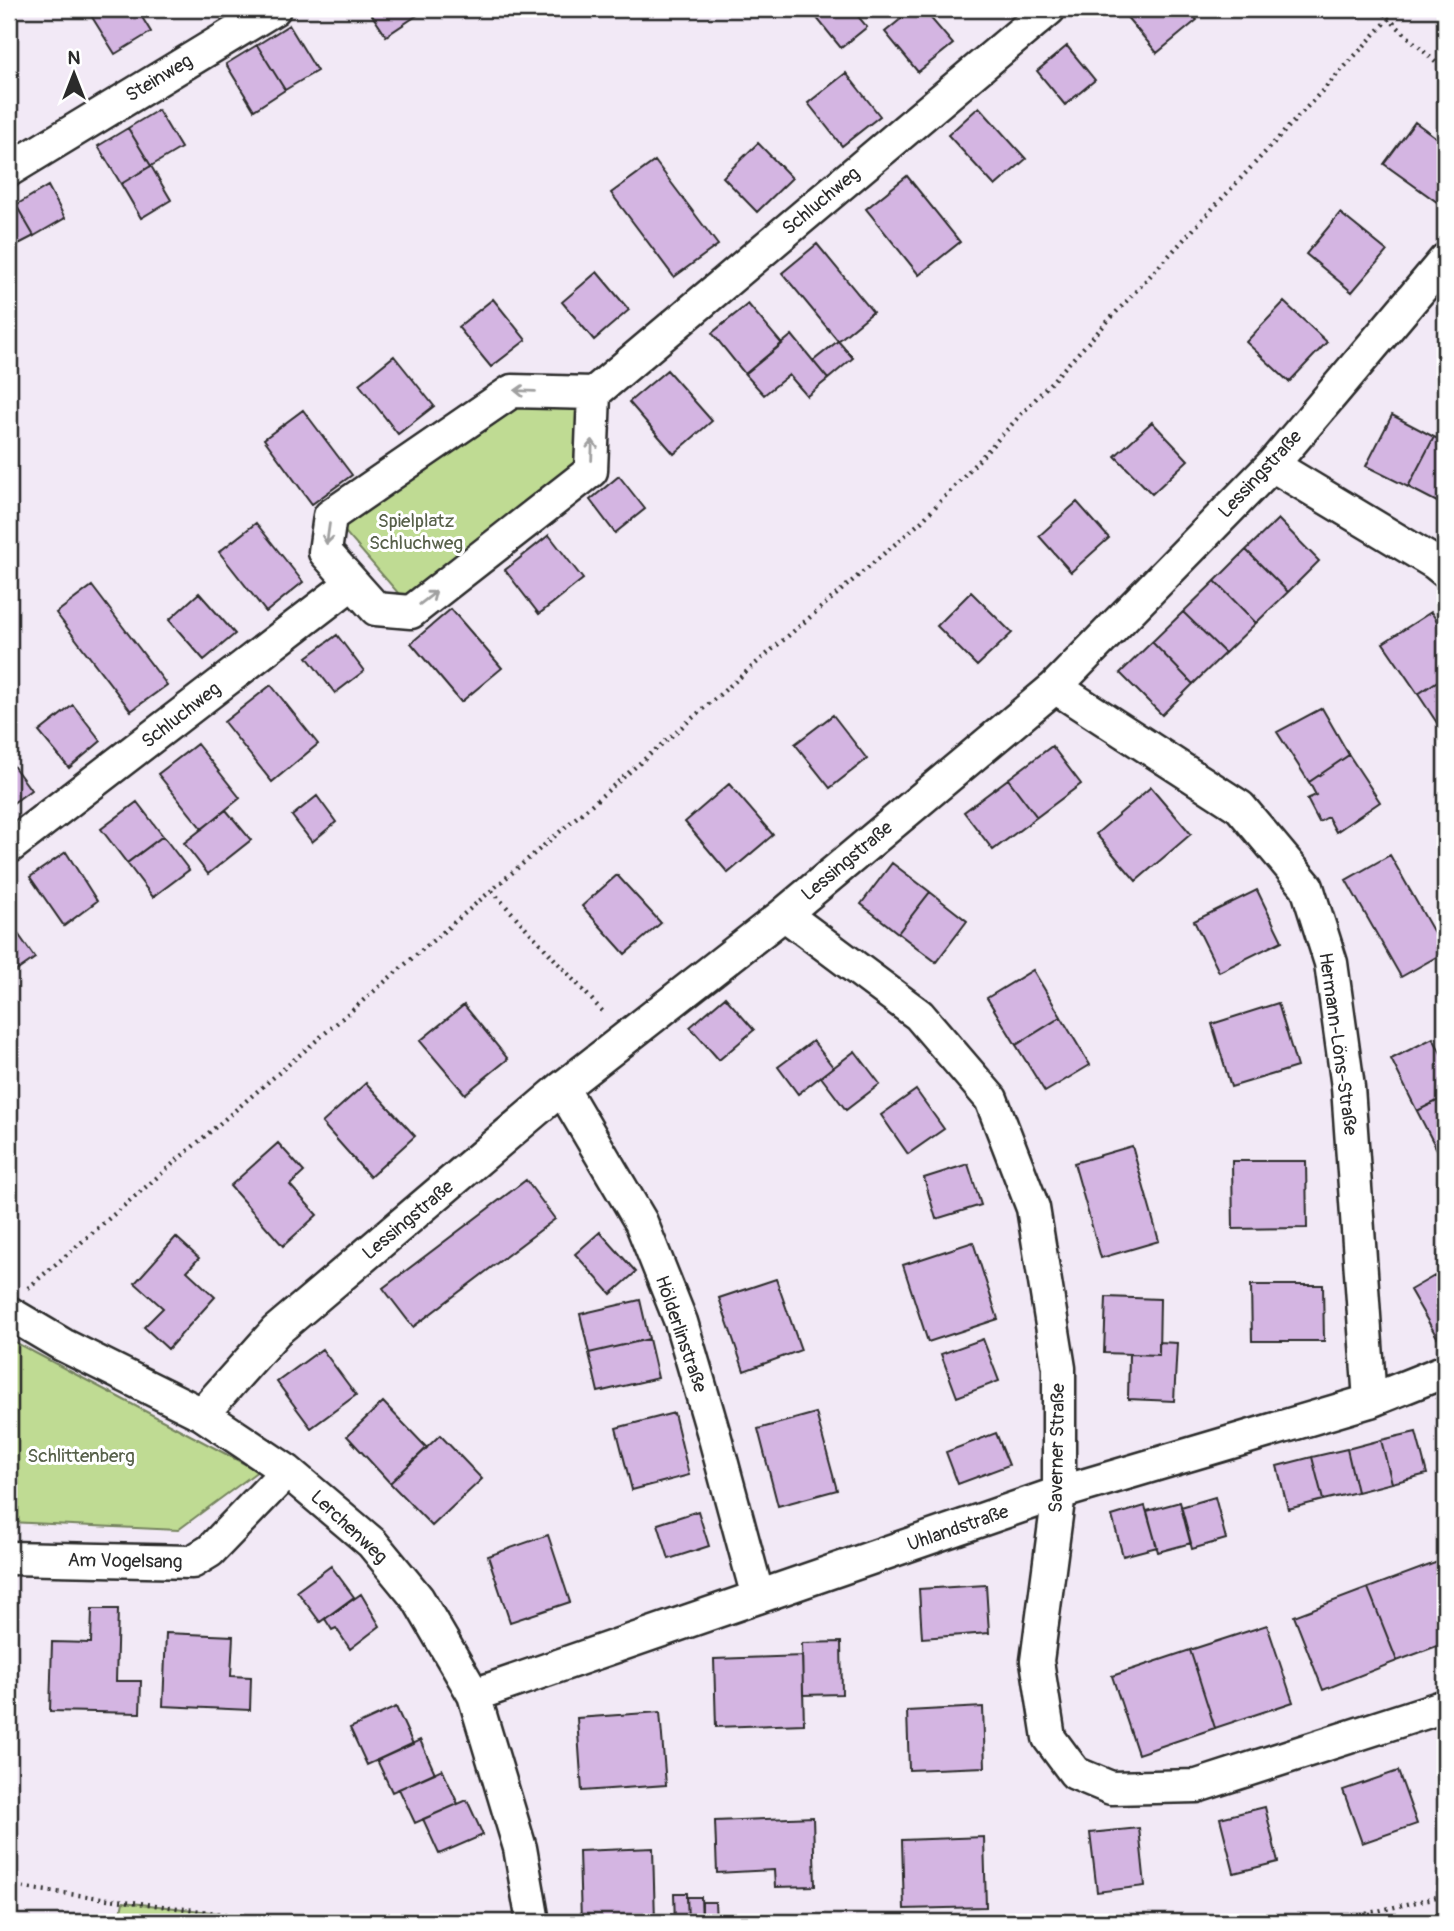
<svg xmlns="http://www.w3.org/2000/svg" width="1454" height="1931" viewBox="0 0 1454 1931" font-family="Pangolin,sans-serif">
<rect width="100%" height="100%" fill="#f2e9f6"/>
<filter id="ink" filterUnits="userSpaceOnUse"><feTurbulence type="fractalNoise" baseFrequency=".0143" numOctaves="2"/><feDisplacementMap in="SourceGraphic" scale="14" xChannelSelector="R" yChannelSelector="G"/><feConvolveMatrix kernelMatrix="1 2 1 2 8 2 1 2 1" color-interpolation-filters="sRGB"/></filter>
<g filter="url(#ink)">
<path fill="#bfdb93" stroke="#75835f" stroke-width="2" d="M580,404L576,470L405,601L339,525L513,405Z
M9,1339L258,1471L178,1530L9,1522Z
M123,1902L218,1913L217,1922H119Z"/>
<path fill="#d4b5e2" stroke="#2b2b2b" stroke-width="2" d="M87,9H137L151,32L115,54Z
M368,9H415L419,14L386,36Z
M816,9H852L867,27L841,48L812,12Z
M913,9H923L953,44L918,72L885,32Z
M1120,9H1187L1197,20L1157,53Z
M289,25L317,71L285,90L257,45Z
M257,45L285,90L254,110L226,64Z
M1067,46L1095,80L1065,105L1037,71Z
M846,73L880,116L842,146L808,103Z
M979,107L1026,159L995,186L948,135Z
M158,110L181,148L151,166L128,128Z
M1415,122L1445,144V191L1437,202L1384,164Z
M128,128L151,166L121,184L98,146Z
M758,143L792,178L757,212L723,177Z
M655,161L718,245L674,277L611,193Z
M151,166L171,200L141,218L121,184Z
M907,176L960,242L919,275L866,209Z
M48,186L65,218L34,236L16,205Z
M16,205L34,236L9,249V209Z
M1340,213L1387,251L1352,292L1306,254Z
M817,244L873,312L838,341L782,273Z
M597,272L629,310L594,340L562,302Z
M493,299L526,340L491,367L458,327Z
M1284,302L1327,342L1289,382L1246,342Z
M748,304L782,344L745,374L712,333Z
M792,335L828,379L807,396L789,375L764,395L745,374Z
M838,341L853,358L828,379L813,361Z
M394,356L434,406L398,434L359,384Z
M667,370L712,421L674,454L629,402Z
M303,410L352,475L312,504L264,439Z
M1392,415L1434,437L1408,487L1366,466Z
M1152,422L1188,460L1152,494L1115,456Z
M1434,437L1445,442V506L1408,487Z
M619,476L645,509L615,533L590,500Z
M1077,502L1109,538L1071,572L1039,536Z
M1278,519L1319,561L1288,592L1246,550Z
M256,523L303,582L266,612L219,552Z
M549,535L583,579L539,614L505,570Z
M1246,550L1288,592L1256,623L1215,581Z
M1215,581L1256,623L1225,653L1183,612Z
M92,586L167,685L131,711L56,613Z
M971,592L1012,633L977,666L937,626Z
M199,593L235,634L204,660L169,620Z
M451,609L502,668L461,702L411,643Z
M1183,612L1225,653L1193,684L1152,642Z
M1431,612L1445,633V676L1418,694L1383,643Z
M337,635L364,671L335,693L307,657Z
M1152,642L1193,684L1162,715L1120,673Z
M1445,676V735L1418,694Z
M271,685L318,744L272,782L224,722Z
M73,705L101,741L69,768L39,732Z
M1322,708L1349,755L1309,782L1277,732Z
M833,715L867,759L830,788L795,744Z
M197,744L240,798L202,829L158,774Z
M1052,746L1081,784L1037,817L1008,779Z
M1349,755L1380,802L1336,832L1328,817L1319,822L1307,799L1316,795L1309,782Z
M9,760L31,790L9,806Z
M1008,779L1037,817L993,850L964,812Z
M729,784L773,835L728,873L685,822Z
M1151,787L1191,834L1136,881L1096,834Z
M317,796L336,822L312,842L292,816Z
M137,802L163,836L127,863L101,829Z
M226,810L251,840L208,874L184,843Z
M163,836L189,870L153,897L127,863Z
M66,852L97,901L64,926L30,877Z
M1390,855L1445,952L1401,977L1346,880Z
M892,863L930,892L898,933L861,904Z
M617,875L661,923L625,954L582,906Z
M1257,890L1282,941L1219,972L1194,921Z
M930,892L967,921L936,962L898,933Z
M9,921L35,958L9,976Z
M1033,970L1061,1017L1016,1045L987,998Z
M725,997L754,1030L719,1060L690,1027Z
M1278,1003L1297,1067L1231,1087L1212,1024Z
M464,1005L508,1059L465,1094L420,1041Z
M1061,1017L1090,1065L1045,1092L1016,1045Z
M1433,1038L1445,1061V1097L1417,1111L1391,1059Z
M813,1041L833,1067L798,1094L778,1067Z
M855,1051L880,1084L846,1110L821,1077Z
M366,1083L415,1136L370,1177L322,1123Z
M916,1090L944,1129L908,1154L881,1115Z
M1445,1097V1163H1444L1417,1111Z
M278,1143L304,1172L290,1185L317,1215L283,1246L230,1186Z
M1132,1146L1159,1241L1101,1258L1074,1163Z
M1232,1161H1306L1307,1228L1233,1229Z
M968,1164L981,1205L936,1219L924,1178Z
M526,1180L555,1219L413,1327L383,1288Z
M600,1232L636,1272L611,1294L575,1254Z
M176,1237L199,1258L187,1271L215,1297L168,1349L144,1327L163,1308L135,1283Z
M973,1242L998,1319L928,1342L903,1265Z
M1445,1270V1332L1437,1337L1410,1290Z
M776,1279L801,1350L744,1371L719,1298Z
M1251,1285H1323L1324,1341H1252Z
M1106,1297L1160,1299L1159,1355L1104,1353Z
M640,1300L649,1339L589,1353L580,1314Z
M649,1339L658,1378L598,1392L589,1353Z
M983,1339L999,1381L957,1397L941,1354Z
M1159,1342L1177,1343L1174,1401L1128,1399L1129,1354L1159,1355Z
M322,1349L356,1395L311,1428L277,1382Z
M383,1402L427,1448L390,1483L347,1436Z
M674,1413L689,1475L632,1490L616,1428Z
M816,1413L837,1490L778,1506L758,1429Z
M1416,1432L1427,1474L1392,1483L1381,1440Z
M996,1433L1009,1465L958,1484L946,1452Z
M440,1435L482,1479L432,1526L390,1483Z
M1381,1440L1392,1483L1357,1492L1347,1449Z
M1347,1449L1357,1492L1323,1500L1312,1457Z
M1312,1457L1323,1500L1288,1509L1277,1466Z
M1215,1497L1226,1539L1192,1549L1181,1507Z
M1180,1502L1191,1543L1158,1552L1147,1511Z
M1145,1506L1157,1547L1123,1556L1112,1516Z
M698,1511L709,1546L669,1559L658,1524Z
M548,1535L570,1602L510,1622L488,1556Z
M1443,1560L1445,1567V1643L1397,1661L1368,1588Z
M331,1566L354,1597L320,1622L297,1591Z
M986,1585L989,1633L922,1638L919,1589Z
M1368,1588L1397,1661L1323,1690L1294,1616Z
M361,1594L380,1626L350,1649L336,1628L332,1630L325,1619Z
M92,1609H118L116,1681H141L140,1713L50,1711L52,1642L91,1643Z
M1267,1625L1293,1702L1215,1728L1190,1650Z
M166,1633L233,1636L231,1676L251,1677L250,1710L163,1706Z
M841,1642L842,1694L803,1695L802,1643Z
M1190,1650L1215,1728L1138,1754L1112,1676Z
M802,1656L804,1724L716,1727L714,1659Z
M396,1707L413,1744L367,1765L350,1728Z
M983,1707L985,1767L909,1770L907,1711Z
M660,1712L666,1785L582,1791L577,1718Z
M420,1740L435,1773L392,1792L377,1760Z
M442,1769L458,1804L415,1823L399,1789Z
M1398,1771L1417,1824L1362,1843L1343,1790Z
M467,1800L483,1835L439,1854L423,1819Z
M1265,1807L1278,1862L1234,1873L1220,1818Z
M813,1817L815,1886L775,1887L774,1870L717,1873L715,1821Z
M1139,1828L1145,1886L1097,1892L1090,1833Z
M984,1837L986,1907L904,1909L902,1840Z
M653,1848L655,1921L581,1922L579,1851Z
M674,1893H687L688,1922H675Z
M687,1897H701L702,1922H688Z
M702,1902H715L716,1922H702Z"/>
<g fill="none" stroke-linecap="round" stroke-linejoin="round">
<defs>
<path id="minor" d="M9,170L274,9
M594,393L591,471L411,612L376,609L325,552L330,516L512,391L594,393L1049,9
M1272,465L1435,563L1445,571
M1055,687L1240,807L1307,887L1331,963L1348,1087L1370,1401
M9,847L352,583
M784,914L919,1015L991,1099L1033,1208L1059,1368V1493L1037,1661L1049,1738L1075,1773L1111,1788L1197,1786L1445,1706
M562,1088L641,1222L681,1322L715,1438L758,1597
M9,1313L63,1345L202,1414L287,1471L372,1543L418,1599L474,1695L520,1848L533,1922
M202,1414L276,1331L562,1088L784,914L1055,687L1272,465L1445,260
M9,1558L192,1562L210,1551L287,1471
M474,1695L1059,1493L1370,1401L1445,1371"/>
</defs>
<use href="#minor" stroke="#2b2b2b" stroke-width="37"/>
<path stroke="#2b2b2b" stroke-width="4.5" stroke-dasharray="2 5" stroke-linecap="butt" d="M1380,9L1389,19
M492,891L605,1014
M28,1288L922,521L1389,19L1445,71
M9,1886L285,1922
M1332,1922L1445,1895"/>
<use href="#minor" stroke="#fff" stroke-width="32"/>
</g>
<defs><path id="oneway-shaft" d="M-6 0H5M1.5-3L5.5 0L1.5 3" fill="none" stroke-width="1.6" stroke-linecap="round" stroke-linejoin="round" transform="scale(1.75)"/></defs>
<g stroke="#a0a0a0">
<use href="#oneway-shaft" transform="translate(525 391) rotate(-178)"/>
<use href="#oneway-shaft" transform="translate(592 450) rotate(-88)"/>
<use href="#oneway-shaft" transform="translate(328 534) rotate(98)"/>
<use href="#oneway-shaft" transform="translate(428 598) rotate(-38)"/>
</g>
</g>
<g text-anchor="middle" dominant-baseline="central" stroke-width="6" stroke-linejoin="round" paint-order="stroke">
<g font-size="19" fill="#2b2b2b" stroke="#fff">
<text transform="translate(159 78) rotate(-31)">Steinweg</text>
<text transform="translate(821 201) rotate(-40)">Schluchweg</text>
<text transform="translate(1260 474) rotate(-47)">Lessingstraße</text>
<text transform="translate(181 715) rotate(-38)">Schluchweg</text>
<text transform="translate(847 861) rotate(-40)">Lessingstraße</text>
<text transform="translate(1338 1044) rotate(82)">Hermann-Löns-Straße</text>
<text transform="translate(408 1220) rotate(-40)">Lessingstraße</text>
<text transform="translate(681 1334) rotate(71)">Hölderlinstraße</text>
<text transform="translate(1057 1448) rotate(-89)">Saverner Straße</text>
<text transform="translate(349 1527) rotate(43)">Lerchenweg</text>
<text transform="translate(958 1528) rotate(-19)">Uhlandstraße</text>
<text transform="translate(125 1561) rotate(1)">Am Vogelsang</text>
</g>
<g font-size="19" fill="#57604a" stroke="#fff">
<text x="416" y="521">Spielplatz<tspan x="416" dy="22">Schluchweg</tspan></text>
<text x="81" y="1456">Schlittenberg</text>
</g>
</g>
<rect width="1454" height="1931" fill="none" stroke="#fff" stroke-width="35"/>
<rect x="18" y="18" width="1419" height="1896" fill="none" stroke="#2b2b2b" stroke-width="2.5" filter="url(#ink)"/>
<g transform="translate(74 74)" stroke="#ffffff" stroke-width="5" paint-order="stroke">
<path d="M0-5L12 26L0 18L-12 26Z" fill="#2b2b2b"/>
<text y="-10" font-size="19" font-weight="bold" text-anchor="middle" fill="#2b2b2b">N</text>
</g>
</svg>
